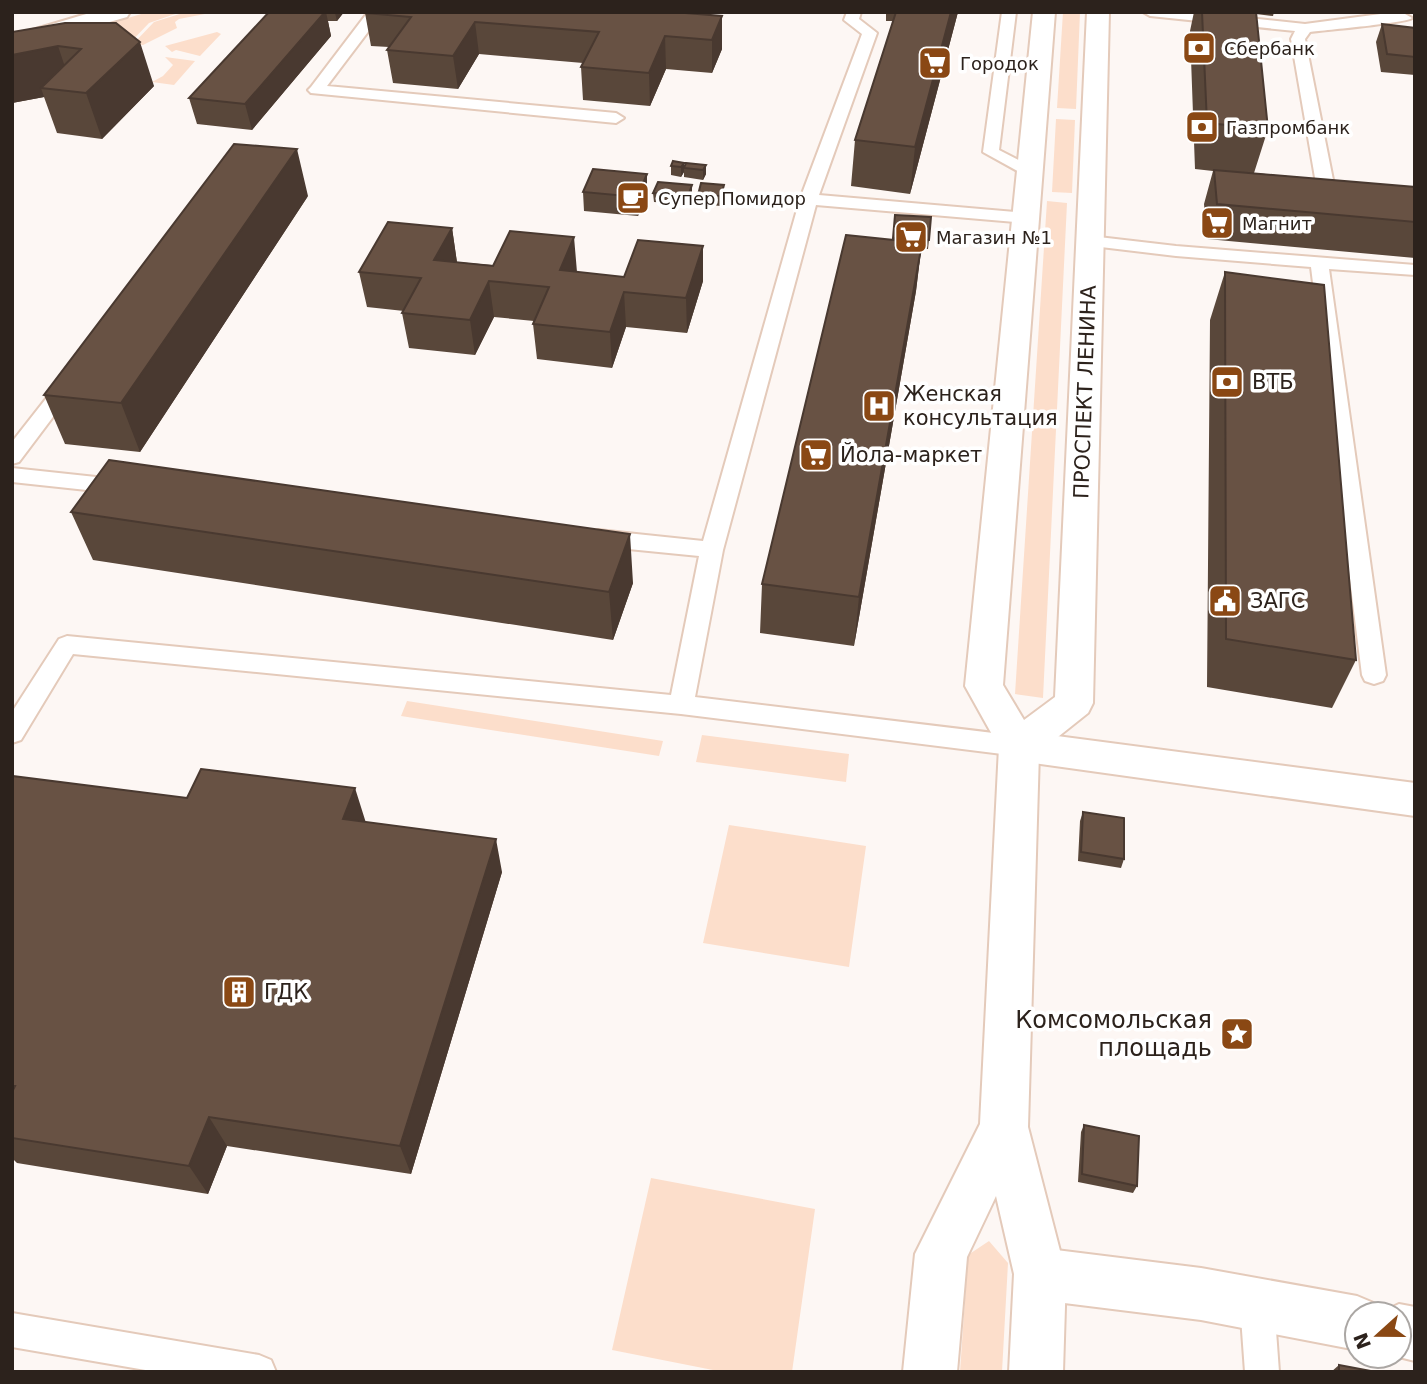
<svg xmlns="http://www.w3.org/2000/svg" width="1427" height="1384" viewBox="0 0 1427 1384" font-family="'DejaVu Sans',sans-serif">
<rect width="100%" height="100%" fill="#fdf7f4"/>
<path fill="#fcdecb" d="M148,12H181L149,23L129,44L74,34Z
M186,12H215L179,19L175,22L177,28L143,45L133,44L154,22Z
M1063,12H1080L1076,109L1057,108Z
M217,32L221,34L200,56L176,50L172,52L165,46Z
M165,57L195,61L174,85L152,82L163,76L173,65Z
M1056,119L1075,120L1072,193L1052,192Z
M1047,201L1067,203L1043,698L1015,694Z
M407,701L663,741L659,756L401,716Z
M702,735L849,754L846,782L696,762Z
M729,825L866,846L849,967L703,943Z
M651,1178L815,1209L792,1372H723L612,1350Z
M989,1241L1008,1263L1002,1372H960L968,1255Z"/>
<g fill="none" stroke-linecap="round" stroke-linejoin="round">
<defs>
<path id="service" d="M368,12H383L327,86L616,113L624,118L616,123L311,93L308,90L311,87Z
M847,12H861L859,19L877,33L819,195L1026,213L1035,218L1026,223L816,205L723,550L695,697L1019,736L1028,739L1032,746L1028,753L1019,756L681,714L73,654L21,740L12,743V712L59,639L67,636L671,695L699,556L598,546L590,543L587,538L590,533L598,530L703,541L800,199L862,34L844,20Z
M1002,12H1016L999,150L1036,169L1038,173L1030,178L983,152Z
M1143,12H1194L1305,24L1388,13L1405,14L1412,18C1407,23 1325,30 1310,32L1305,39L1336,195L1327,200L1318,195L1291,39L1295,31L1150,16Z
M1090,236L1176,246L1415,265V275L1329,269L1386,675L1383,681L1374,684L1365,681L1362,675L1311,267L1176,256L1084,245L1081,241L1084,237Z
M70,375L77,377L80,381L19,462L12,464V442L63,377Z
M12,468L124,480L132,482L135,487L132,492L124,494L12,482Z
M1257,1286L1269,1291L1274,1303L1279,1372H1245L1240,1303L1245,1291Z
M12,1313L259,1355L271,1360L276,1372H157L12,1347Z"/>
<path id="minor" d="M1019,731L1415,783V816L1019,761L1005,757L999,746L1005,735Z
M1040,1248L1201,1268L1357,1296L1376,1304L1380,1313L1399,1304L1415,1307V1361L1395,1356H1399V1314H1357V1350L1201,1320L1040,1300L1022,1292L1014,1274L1022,1256Z"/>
<path id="tertiary" d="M93,12H130L127,17L12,50V36Z"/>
<path id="secondary" d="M1033,12H1055L1003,685L1024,720L1055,697L1087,12H1109L1093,703L1088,713L1039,752L1028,1127L1066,1274L1063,1372H1009L1014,1274L996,1196L967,1257L957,1372H903L915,1254L980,1124L999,747L965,686Z"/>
</defs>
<use href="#service" stroke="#e4caba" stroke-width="4"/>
<use href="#minor" stroke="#e4caba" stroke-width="4"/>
<use href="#tertiary" stroke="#e4caba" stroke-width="4"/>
<use href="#secondary" stroke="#e4caba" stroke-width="4"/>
<use href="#service" fill="#fff" fill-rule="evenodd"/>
<use href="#minor" fill="#fff" fill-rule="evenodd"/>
<use href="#tertiary" fill="#fff" fill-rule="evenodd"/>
<use href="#secondary" fill="#fff" fill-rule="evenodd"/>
</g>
<path fill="#59473a" d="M269,12H344L337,21H328L331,36L252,130L197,124L189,98Z
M886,12H958L910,194L851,186L855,140L893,21H886Z
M1194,12H1274L1273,16L1256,14L1268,129L1254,173L1415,187V258L1207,239L1204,204L1213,171L1195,169L1190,31Z
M1323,12H1346V14Z
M365,13L722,16V49L712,73L666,69L650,106L583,100L581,67L583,63L479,54L458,89L393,83L387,50L389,47L371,46Z
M65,23L154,86L102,139L57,133L44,97L12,103V32Z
M1382,24L1415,28V75L1381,72L1376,42Z
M684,163V172L681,177L671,175V166Z
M706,165V174L703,180L684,177V168Z
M647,174V192L638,216L584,211L583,192Z
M692,185V194L689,205L654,202L653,193Z
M723,194L721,206L698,204V195Z
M308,196L140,452L65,444L44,395Z
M895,215L929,240L928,249H921L916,291L854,646L760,633L762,584L893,240Z
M452,228L457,262L577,272L624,277L703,246V281L687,333L626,327L612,368L537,359L533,324L534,321L494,317L475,355L409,348L402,313L404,311L367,307L359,272Z
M1225,272L1356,660L1332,708L1207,687L1210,320Z
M71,512L633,583L613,640L93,560Z
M12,776L366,822L502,872L411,1174L227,1146L208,1194L17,1163L12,1158Z
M1083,812L1124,859L1121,868L1078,861L1080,821Z
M1084,1125L1137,1186L1133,1193L1078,1182L1081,1132Z
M1339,1365L1376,1372H1331Z"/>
<path fill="#493930" d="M325,12H326L331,36L252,130L245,104Z
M344,12L337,21L335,13Z
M951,12H958L910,194L915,147Z
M722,16V49L712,73V40Z
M475,22L479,54L458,89L453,56Z
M665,36L666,69L650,106L649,73Z
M140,42L154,86L102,139L86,93Z
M58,46L73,91L41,88L44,97L12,103V55Z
M297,149L308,196L140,452L121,403Z
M684,163V172L681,177V167Z
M706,165V174L703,180V170Z
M647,174V192L638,216L637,197Z
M692,185V194L689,205L688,196Z
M724,185L723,194L721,206V196Z
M452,228L457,263L434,260Z
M574,237L577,272L560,270Z
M922,243L916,291L854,646L859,597Z
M703,246V281L687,333L686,298Z
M489,281L494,317L475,355L470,320Z
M624,292L626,327L612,368L610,332Z
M630,534L633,583L613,640L609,592Z
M355,788L366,823L343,819Z
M496,839L502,872L411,1174L400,1146Z
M209,1117L227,1146L208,1194L189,1166Z"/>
<path fill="#685244" stroke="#493930" stroke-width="2" d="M269,12H325L245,104L189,98Z
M366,12H673L722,16L712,40L665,36L649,73L581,67L599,32L475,22L453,56L387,50L411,17L365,13Z
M896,12H951L915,147L855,140Z
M1202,12H1256L1268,129L1207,123Z
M65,23H116L140,42L86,93L41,88L81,49L58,46L12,55V32Z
M1382,24L1415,28V57L1387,54Z
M234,144L297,149L121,403L44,395Z
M673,161L684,163L681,167L671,166Z
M686,163L706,165L703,170L684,168Z
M593,169L647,174L637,197L583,192Z
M1214,170L1415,187V222L1217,204Z
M658,182L692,185L688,196L653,193Z
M701,183L724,185L721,196L698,195Z
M895,215L931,217L929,240L893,238Z
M388,222L452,228L434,260L493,266L510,231L574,237L560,270L624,277L638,240L703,246L686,298L624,292L610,332L533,324L549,287L489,281L470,320L402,313L421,278L359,272Z
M846,235L922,243L859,597L762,584Z
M1225,272L1324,285L1356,660L1226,639Z
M109,460L630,534L609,592L71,512Z
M201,769L355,788L343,819L496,839L400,1146L209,1117L189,1166L12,1138V1092L15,1086H12V776L187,798Z
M1083,812L1124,818V859L1081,852Z
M1084,1125L1139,1136L1137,1186L1082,1174Z
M1339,1365L1376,1372H1339Z"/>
<defs>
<symbol id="bank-square" viewBox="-11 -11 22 22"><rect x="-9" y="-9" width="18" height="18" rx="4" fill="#8a4814" stroke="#fff"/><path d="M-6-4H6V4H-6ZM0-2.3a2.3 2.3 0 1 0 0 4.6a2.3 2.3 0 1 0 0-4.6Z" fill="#fff"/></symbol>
<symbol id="supermarket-square" viewBox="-11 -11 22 22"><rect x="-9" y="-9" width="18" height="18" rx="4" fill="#8a4814" stroke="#fff"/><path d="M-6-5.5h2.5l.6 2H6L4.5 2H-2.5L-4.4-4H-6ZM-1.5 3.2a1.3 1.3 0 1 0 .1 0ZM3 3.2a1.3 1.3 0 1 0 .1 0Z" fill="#fff"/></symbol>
<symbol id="cafe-square" viewBox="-11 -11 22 22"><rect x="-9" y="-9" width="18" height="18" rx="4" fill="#8a4814" stroke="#fff"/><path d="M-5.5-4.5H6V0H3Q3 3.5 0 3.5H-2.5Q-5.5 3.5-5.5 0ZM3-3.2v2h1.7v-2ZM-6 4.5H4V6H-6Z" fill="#fff"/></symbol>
<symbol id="hospital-square" viewBox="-11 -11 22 22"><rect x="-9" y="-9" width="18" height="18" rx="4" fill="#8a4814" stroke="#fff"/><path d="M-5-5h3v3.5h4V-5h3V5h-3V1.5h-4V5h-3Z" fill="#fff"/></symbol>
<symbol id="civic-square" viewBox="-11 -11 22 22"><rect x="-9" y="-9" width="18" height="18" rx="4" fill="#8a4814" stroke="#fff"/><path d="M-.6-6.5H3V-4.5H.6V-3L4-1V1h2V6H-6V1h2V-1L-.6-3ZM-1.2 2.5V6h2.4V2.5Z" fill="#fff"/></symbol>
<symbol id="building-square" viewBox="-11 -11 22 22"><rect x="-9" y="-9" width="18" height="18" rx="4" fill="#8a4814" stroke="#fff"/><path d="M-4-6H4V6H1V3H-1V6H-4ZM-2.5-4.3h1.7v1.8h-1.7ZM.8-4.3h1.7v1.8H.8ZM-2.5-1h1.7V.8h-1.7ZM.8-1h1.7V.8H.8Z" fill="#fff"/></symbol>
<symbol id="sight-square" viewBox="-11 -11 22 22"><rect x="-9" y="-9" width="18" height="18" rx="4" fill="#8a4814" stroke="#fff"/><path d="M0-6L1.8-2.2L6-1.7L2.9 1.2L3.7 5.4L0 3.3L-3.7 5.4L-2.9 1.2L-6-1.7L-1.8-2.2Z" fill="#fff"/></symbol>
</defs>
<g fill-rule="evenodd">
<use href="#bank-square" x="1180" y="29" width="38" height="38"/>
<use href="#supermarket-square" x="916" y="44" width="38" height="38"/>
<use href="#bank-square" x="1183" y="108" width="38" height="38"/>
<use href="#cafe-square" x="614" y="179" width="38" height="38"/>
<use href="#supermarket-square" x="1198" y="204" width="38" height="38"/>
<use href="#supermarket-square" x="892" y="218" width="38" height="38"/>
<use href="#bank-square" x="1208" y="363" width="38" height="38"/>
<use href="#hospital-square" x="860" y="387" width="38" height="38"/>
<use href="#supermarket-square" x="797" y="436" width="38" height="38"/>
<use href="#civic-square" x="1206" y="582" width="38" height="38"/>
<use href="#building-square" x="220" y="973" width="38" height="38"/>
<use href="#sight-square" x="1218" y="1015" width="38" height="38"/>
</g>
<g text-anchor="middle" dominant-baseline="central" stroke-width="7" stroke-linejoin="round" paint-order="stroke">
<g font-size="18" fill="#2c221c" stroke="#fff" text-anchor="start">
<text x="1224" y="48">Сбербанк</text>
<text x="960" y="63">Городок</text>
<text x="1226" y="127">Газпромбанк</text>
<text x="658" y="198">Супер Помидор</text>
<text x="1242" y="223">Магнит</text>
<text x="936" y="237">Магазин №1</text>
</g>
<g font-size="21" fill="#2c221c" stroke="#fff" text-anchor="start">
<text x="1252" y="382">ВТБ</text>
<text x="903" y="394">Женская<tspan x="903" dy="24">консультация</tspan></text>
<text x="840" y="455">Йола-маркет</text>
<text x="1250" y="601">ЗАГС</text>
<text x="264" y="992">ГДК</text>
</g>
<g font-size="21" fill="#2c221c" stroke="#fff">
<text transform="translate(1085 392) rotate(-88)">ПРОСПЕКТ ЛЕНИНА</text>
</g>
<g font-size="24" fill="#2c221c" stroke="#fff" text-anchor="end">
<text x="1212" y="1020">Комсомольская<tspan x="1212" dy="28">площадь</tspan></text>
</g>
</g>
<rect width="1427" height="1384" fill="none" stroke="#2c221c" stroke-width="28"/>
<g transform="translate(1378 1335) rotate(249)"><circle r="33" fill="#ffffff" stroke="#aba7a4" stroke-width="2"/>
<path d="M0-5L12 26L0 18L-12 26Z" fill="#8a4814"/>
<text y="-10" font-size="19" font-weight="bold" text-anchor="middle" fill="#2c221c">N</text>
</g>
</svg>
